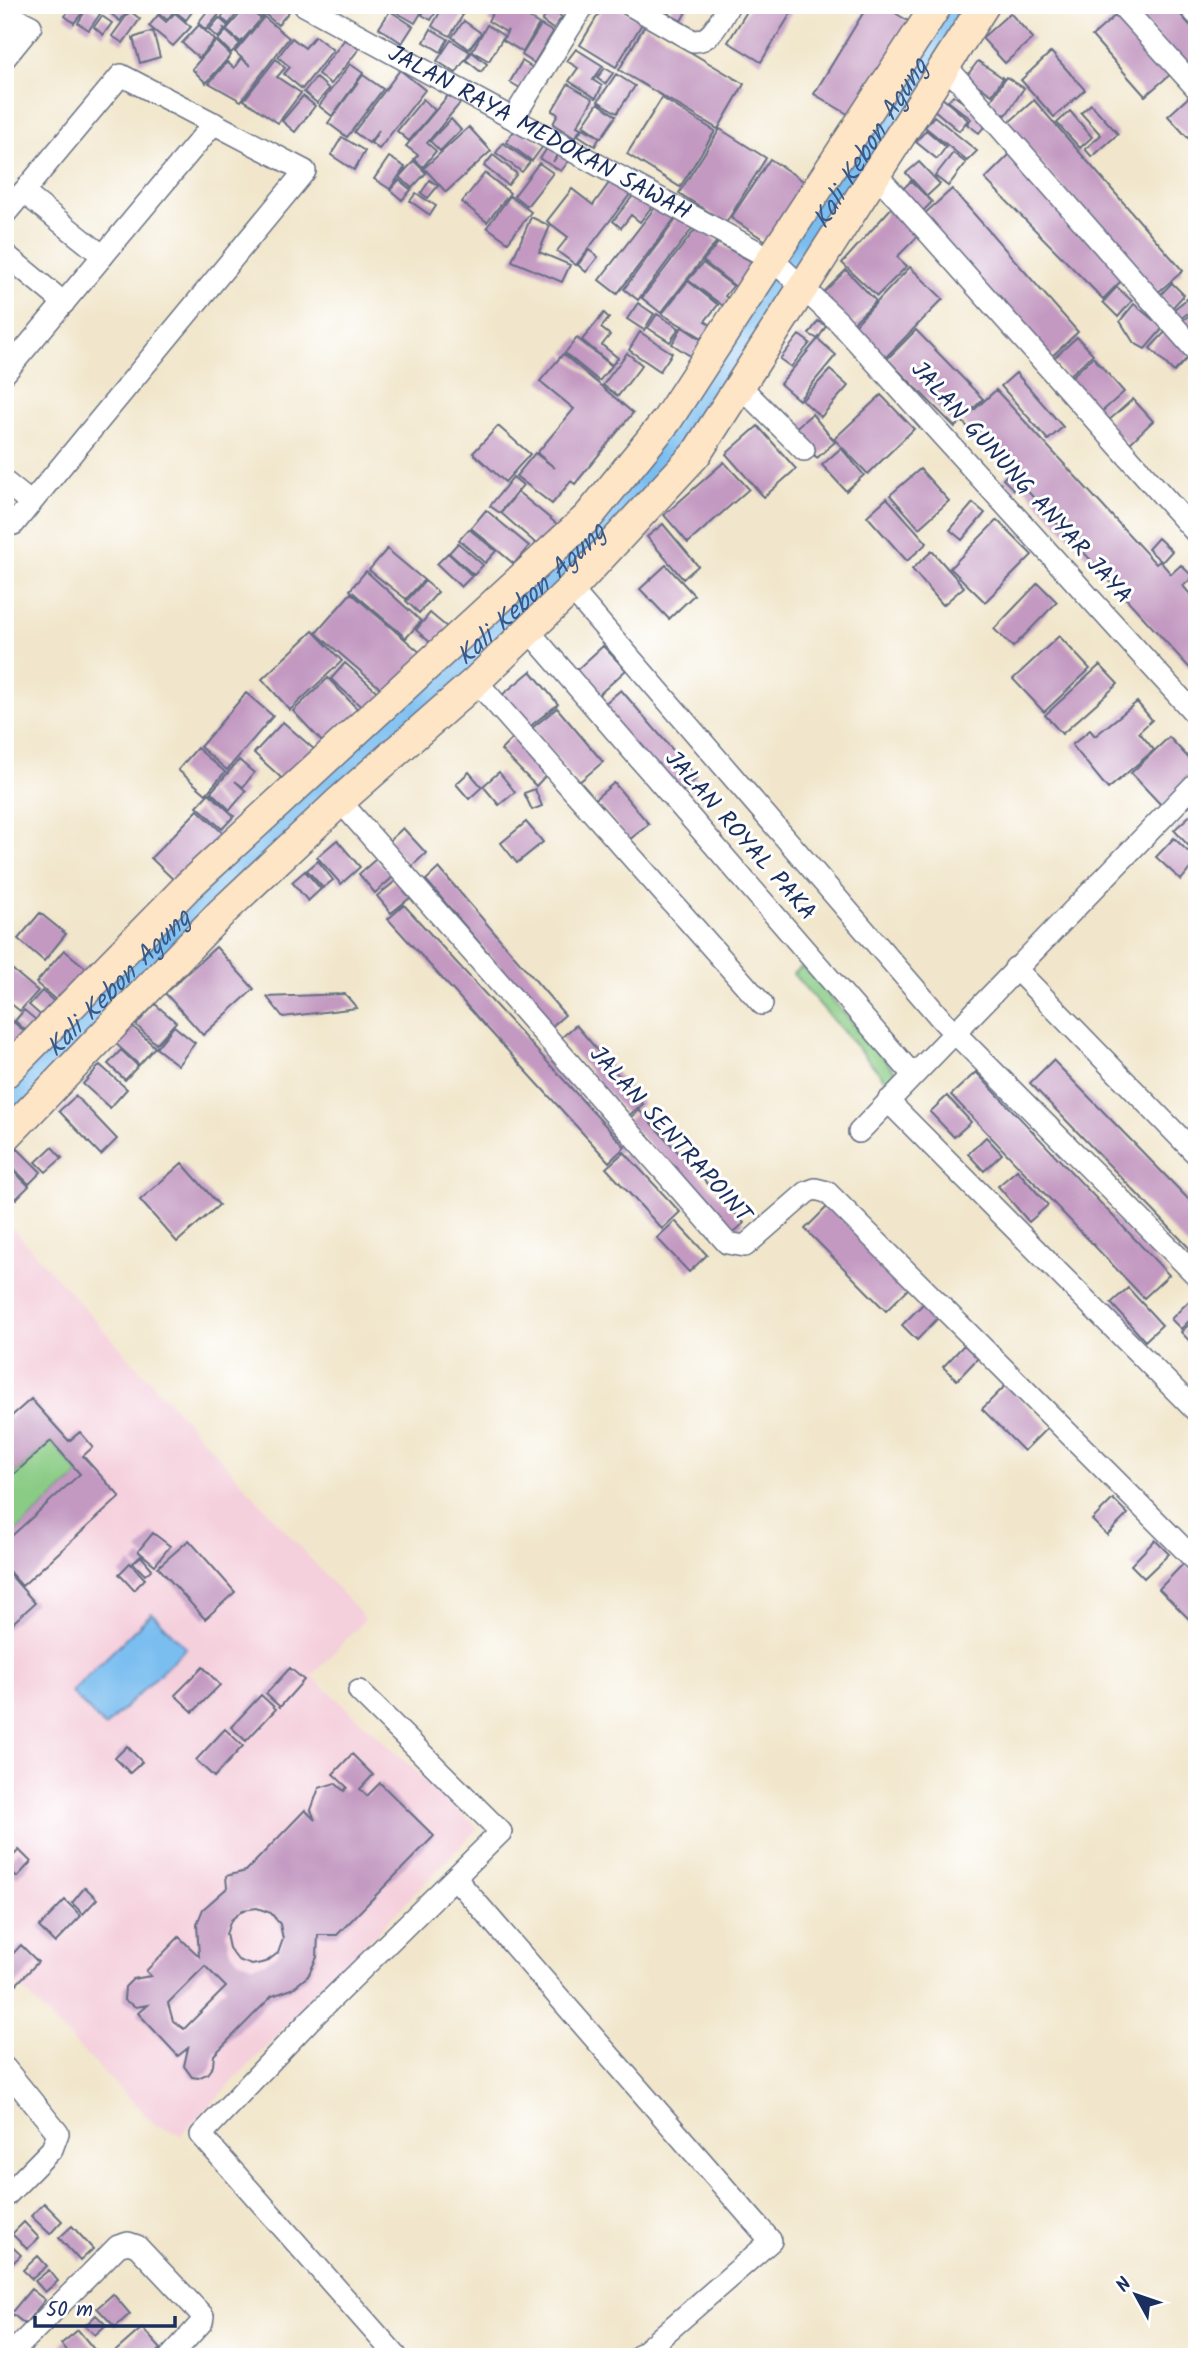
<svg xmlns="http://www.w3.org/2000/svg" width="1202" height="2362" viewBox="0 0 1202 2362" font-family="Kalam,sans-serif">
<rect width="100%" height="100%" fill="#fff"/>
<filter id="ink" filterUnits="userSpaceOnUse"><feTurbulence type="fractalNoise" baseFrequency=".0143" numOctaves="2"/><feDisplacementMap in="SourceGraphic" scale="14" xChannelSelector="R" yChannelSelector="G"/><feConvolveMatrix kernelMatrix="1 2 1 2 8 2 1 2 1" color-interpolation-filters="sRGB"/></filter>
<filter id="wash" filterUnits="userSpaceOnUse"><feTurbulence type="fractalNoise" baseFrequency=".00686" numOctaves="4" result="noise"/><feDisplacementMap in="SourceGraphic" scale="28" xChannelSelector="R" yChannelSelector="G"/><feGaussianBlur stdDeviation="1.57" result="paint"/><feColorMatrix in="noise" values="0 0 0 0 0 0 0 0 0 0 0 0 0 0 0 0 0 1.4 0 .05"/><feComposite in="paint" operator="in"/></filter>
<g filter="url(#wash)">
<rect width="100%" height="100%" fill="#f1e6cb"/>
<path fill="#f4cfdc" d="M5,1220L365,1619L312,1676L478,1828L181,2135L154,2124L18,1985L5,1998Z"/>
<path fill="#8acc85" stroke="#527e72" stroke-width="2" d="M803,966L900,1077L890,1085L793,974Z
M51,1441L80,1474L5,1542V1482Z"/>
<path fill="#7abef0" stroke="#4a76a7" stroke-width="2" d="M152,1613L186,1648L105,1727L71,1692Z"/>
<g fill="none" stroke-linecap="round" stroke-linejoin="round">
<path stroke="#7abef0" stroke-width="33" id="s1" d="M5,1100L188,914L588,544L668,452L777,295L958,5"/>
</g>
<g id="blocks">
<path fill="#c399c1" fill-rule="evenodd" d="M73,5L87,7L74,23L65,16Z
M116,5H132L120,21L110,13Z
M165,5H178L167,20L159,13Z
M181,5H197L186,20L176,12Z
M212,5H227L206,30L198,23Z
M230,5H243L229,24L221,18Z
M247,5H272L261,18Z
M274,5H287L291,9L278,25L266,15Z
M391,5H418L424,8L415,23L389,8Z
M428,5H440L431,20L422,15Z
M444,5L463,15L450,36L432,26Z
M497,5H508L539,24L523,52L503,40L508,30L506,32L488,21Z
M604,5H615L643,22L616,67L580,45Z
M673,5H690L681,21L668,14Z
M751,5H796L761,62L728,42Z
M868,5H882L913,24L856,119L814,94Z
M1129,5H1172L1180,14L1197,33V81Z
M88,6L100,14L89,30L78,23Z
M246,7L261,19L241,42L226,30Z
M551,9L562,17L553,29L542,21Z
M130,11L140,19L123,43L112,36Z
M390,11L413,26L402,43L379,28Z
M175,13L191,27L173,46L149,26L158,15L166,22Z
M1010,13L1033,38L1005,63L982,38Z
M1118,13L1172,73L1145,96L1092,36Z
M102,16L112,23L103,35L94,27Z
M264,17L289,38L241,101L209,83L227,62L234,68L241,58L251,66L235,52Z
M219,18L228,26L225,30L223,27L225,30L218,38L209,30Z
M464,21L481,33L469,49L452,37Z
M199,25L215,40L199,58L182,43Z
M487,25L504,36L489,61L472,51Z
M541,25L553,32L534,63L522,55Z
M645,25L744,84L718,129L619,70Z
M431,29L448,39L441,52L424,42Z
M153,31L160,57L140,63L133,38Z
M226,31L240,44L231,53L218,40Z
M315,36L333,50L302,89L284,74L290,67L278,57L292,38L305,48Z
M345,39L359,49L331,84L318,74Z
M451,40L470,52L456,73L437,61Z
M216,41L231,55L206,83L192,69Z
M576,49L603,66L593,80L602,86L596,98L569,81L578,68L567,61Z
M472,52L487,64L481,72L466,60Z
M1051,52L1085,90L1054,117L1021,80Z
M276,59L285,68L277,77L301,93L278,123L244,100Z
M522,61L533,68L520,88L510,82Z
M978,61L1003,78L992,95L966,77Z
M350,64L363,73L332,116L319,106Z
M605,68L613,73L605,84L597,78Z
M400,70L425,90L379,149L371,143L379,130L369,143L354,132Z
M616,74L635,86L617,113L598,101Z
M363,75L383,89L347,137L328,123Z
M316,77L329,89L317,103L304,92Z
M1006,77L1024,88L1006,115L989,104Z
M568,84L593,99L577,126L581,128L575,138L553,124L558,114L552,111Z
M451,92L462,101L427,143L436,151L423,167L414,159L418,155L406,146Z
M1192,94L1197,100V148L1168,116Z
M953,95L989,121L979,133L967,124L971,119L948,101Z
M303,96L315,106L295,132L282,121Z
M941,97L968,120L959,131L932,108Z
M662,98L715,131L680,187L627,154Z
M423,99L435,110L409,141L397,131Z
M1034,100L1183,271L1156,294L1007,124Z
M598,103L616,116L601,138L583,125Z
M1091,104L1118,134L1092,157L1085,149L1101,135L1081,113Z
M1070,111L1092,137L1080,148L1057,123Z
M934,116L977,151L967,161L925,127Z
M451,119L461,130L440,151L430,141Z
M469,127L491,151L446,192L424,168Z
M517,127L543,146L532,161L506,142Z
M583,128L600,137L595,146L578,135Z
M720,129L766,158L726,223L679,193Z
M926,130L946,147L937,159L916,142Z
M342,137L365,151L354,170L331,155Z
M503,143L530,162L522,172L496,153Z
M549,145L559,151L553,162L561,151L571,158L561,171L540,159Z
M953,153L966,163L948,186L935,176Z
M1010,154L1128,274L1103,299L985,179Z
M493,155L517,174L508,185L484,166Z
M389,157L405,167L390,189L374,179Z
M770,159L814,188L775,247L731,218Z
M414,161L426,173L412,188L399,177Z
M919,162L940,184L927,196L906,173Z
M539,163L553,173L527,206L514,196Z
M485,173L510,193L487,222L462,202Z
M612,179L631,193L576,265L557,251L568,237L547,221L572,189L593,205Z
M399,180L411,190L402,200L390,190Z
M430,180L438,186L428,198L421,193Z
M911,181L932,202L920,214L899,193Z
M952,189L1078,332L1049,359L922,216Z
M636,192L653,205L640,222L631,215L621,228L613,221Z
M416,193L436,206L430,215L410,201Z
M510,196L531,212L508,242L487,227Z
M657,205L675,218L617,294L599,280Z
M894,205L922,232L897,257L907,266L877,296L842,263Z
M680,214L695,225L638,300L624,289Z
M531,217L550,226L539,252L570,265L562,282L512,261Z
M698,226L717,241L661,313L642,298Z
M718,243L758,265L740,290L703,261Z
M589,250L598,257L586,272L578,265Z
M703,263L733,286L725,296L736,304L730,311L688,280Z
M910,267L943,299L885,358L853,327Z
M846,270L876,301L851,325L821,295Z
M688,281L718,305L705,321L714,327L704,339L662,314Z
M1172,283L1184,295L1172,308L1159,296Z
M1117,287L1132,301L1118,317L1103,302Z
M1197,291V306L1180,319L1173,310Z
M638,303L654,314L644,330L627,319Z
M1134,304L1163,328L1145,349L1134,343L1120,321Z
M1197,309V332L1193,335L1182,321Z
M604,313L609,318L601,328L610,335L602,345L618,358L612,365L582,340Z
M657,314L679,328L670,342L648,328Z
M818,321L826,326L818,339L809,334Z
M682,327L702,340L692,357L672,344Z
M1169,328L1193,352L1174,372L1150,348Z
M916,330L983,399L955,427L887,359Z
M640,332L672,353L660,371L629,350Z
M799,335L810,343L791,367L780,359Z
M1077,337L1093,354L1068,377L1053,359Z
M577,338L612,366L599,381L565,353Z
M818,339L836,355L799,400L780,384Z
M627,353L642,365L618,396L603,385Z
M563,354L633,413L575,484L571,481L552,504L516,476L535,453L555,468L537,453L574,409L540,381Z
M1093,357L1124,392L1098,415L1067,381Z
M830,370L848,386L821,417L802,400Z
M1016,373L1063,427L1048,440L1001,386Z
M996,390L1156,564L1160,561L1171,574L1181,565L1193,577L1183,586L1197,602V676L1021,484L1014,490L1003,479L1010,472L962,421Z
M881,395L914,429L868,474L834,439Z
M1133,399L1153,421L1128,445L1107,422Z
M812,414L835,442L817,458L793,430Z
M498,426L530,454L505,482L473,453Z
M758,426L796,469L764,497L726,454Z
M841,448L864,475L846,491L822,465Z
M724,462L749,489L688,543L664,515Z
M920,469L949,501L919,528L890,495Z
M513,477L523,485L500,513L490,506Z
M518,492L558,525L540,547L501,513Z
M887,498L927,543L907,561L867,516Z
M973,503L985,513L962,540L950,530Z
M486,510L529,546L514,564L471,528Z
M997,520L1032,555L985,602L950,568Z
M663,524L698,566L683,579L647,537Z
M469,529L496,551L485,563L459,540Z
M1158,538L1172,551L1162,562L1148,549Z
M458,543L483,565L474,575L449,553Z
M387,549L424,580L406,599L369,570Z
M932,551L964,587L943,605L912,569Z
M448,553L472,576L461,587L437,564Z
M666,565L694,595L669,619L640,589Z
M366,571L421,621L406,638L350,590Z
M425,581L438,592L419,613L406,601Z
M1038,583L1057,602L1013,647L994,629Z
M351,593L422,654L387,694L316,633Z
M430,613L448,628L433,645L416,630Z
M313,631L342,661L290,710L262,679Z
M1059,636L1090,669L1044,712L1013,679Z
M603,646L626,670L593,700L570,676Z
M345,663L382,696L367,712L331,679Z
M1100,665L1118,684L1062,734L1045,715Z
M531,671L558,704L523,732L496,700Z
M328,678L362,714L327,747L293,711Z
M621,690L697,778L676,797L598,709Z
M246,693L273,716L227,770L200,747Z
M1137,702L1152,720L1139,732L1154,750L1108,789L1072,745L1090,730L1095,736Z
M557,708L603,762L578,783L532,728Z
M283,722L316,751L287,783L254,753Z
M514,737L549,772L536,786L501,750Z
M1169,737L1197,767V774L1162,806L1131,773Z
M197,748L225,772L206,794L178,770Z
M239,760L254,773L243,787L235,781L246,791L230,810L211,792Z
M469,772L482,787L469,799L456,784Z
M499,772L515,792L499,805L483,786Z
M614,783L649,824L629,840L595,799Z
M535,789L542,806L532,810L524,793Z
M209,793L234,816L222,829L197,806Z
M198,810L226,836L179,885L151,858Z
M1195,811L1197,813V855L1174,830Z
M526,822L543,842L517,863L501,843Z
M403,828L426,853L411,867L388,842Z
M1174,838L1197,860L1181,880L1156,857Z
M337,840L360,867L341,884L317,857Z
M376,859L393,877L375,893L359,874Z
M318,861L333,880L323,888L307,870Z
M439,868L565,1015L551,1027L426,880Z
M305,871L321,889L308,901L292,882Z
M397,880L411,897L391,913L377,896Z
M404,905L625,1147L609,1162L388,919Z
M40,913L66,934L44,961L18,939Z
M216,947L254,989L203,1035L165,993Z
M64,950L92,973L64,1007L36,983Z
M7,965L38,991L20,1011L5,999Z
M42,991L58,1005L46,1020L29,1005Z
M345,994L357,1008L283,1017L267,997Z
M155,1004L176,1022L156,1044L136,1025Z
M24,1010L42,1025L32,1036L15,1021Z
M11,1020L31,1037L17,1053L5,1043V1027Z
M130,1024L155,1047L139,1065L114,1042Z
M576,1025L643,1104L628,1116L561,1038Z
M174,1026L195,1043L178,1065L156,1048Z
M121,1050L138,1066L125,1080L108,1064Z
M1053,1060L1197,1208V1256L1030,1083Z
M100,1065L127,1089L110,1108L83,1084Z
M976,1072L1169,1275L1144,1298L951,1095Z
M76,1096L117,1139L101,1155L59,1111Z
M947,1096L971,1122L954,1137L930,1112Z
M639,1110L744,1223L732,1234L627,1121Z
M986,1137L1002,1154L984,1171L968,1154Z
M52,1147L62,1158L46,1172L36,1162Z
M18,1149L41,1172L29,1184L6,1161Z
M624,1152L680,1212L662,1229L606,1168Z
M182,1163L219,1205L177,1242L140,1200Z
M10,1168L29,1186L16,1199L5,1189V1173Z
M1017,1170L1048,1205L1029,1222L998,1186Z
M828,1206L910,1287L886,1311L805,1229Z
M675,1221L707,1255L689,1272L657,1238Z
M1128,1288L1162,1325L1145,1341L1111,1303Z
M1190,1300L1197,1306V1313L1181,1329L1171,1319Z
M924,1303L938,1318L917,1340L902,1325Z
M1197,1317V1349L1181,1332Z
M964,1345L978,1358L957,1380L943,1367Z
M1006,1385L1048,1427L1024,1451L982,1409Z
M31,1399L69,1441L80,1432L93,1447L83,1456L120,1497L22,1586L5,1567V1542L80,1474L51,1441L5,1482V1422Z
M1113,1499L1128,1514L1107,1535L1092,1520Z
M153,1533L170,1546L155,1565L138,1551Z
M189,1540L235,1592L205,1619L158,1567Z
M1155,1540L1169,1554L1144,1578L1131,1565Z
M141,1556L152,1569L145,1575L133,1563Z
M1185,1562L1197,1574V1627L1159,1589Z
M130,1563L145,1579L134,1590L119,1574Z
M5,1569L35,1603L5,1630Z
M203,1667L220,1685L193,1712L175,1695Z
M290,1668L304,1680L280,1707L266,1694Z
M261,1695L276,1709L246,1741L231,1727Z
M225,1729L243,1746L214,1777L196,1760Z
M127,1746L142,1762L130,1773L115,1758Z
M352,1754L373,1775L360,1789L367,1796L380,1783L434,1836L337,1935H318L317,1957L308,1976L292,1989L272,1996L214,2055L213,2066L207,2074L198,2078L192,2077L184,2066L188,2048L178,2056L138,2013L147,2005L136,2007L124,2000L125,1987L133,1979L151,1976L146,1971L179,1937L199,1956L197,1924L203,1909L227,1888L226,1876L246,1871L305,1810L315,1820L311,1810L319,1788L335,1783L344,1791L347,1787L333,1774ZM257,1908L271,1913L280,1924L283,1939L278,1953L266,1962L252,1965L238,1960L229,1948L226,1934L231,1920L243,1910ZM205,1966L226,1987L184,2029L173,2021L168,2003Z
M19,1850L31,1862L17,1877L5,1864Z
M85,1887L97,1899L83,1914L72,1903Z
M65,1900L81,1916L55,1943L39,1927Z
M21,1945L38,1962L7,1994L5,1962Z
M44,2203L62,2221L50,2234L31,2216Z
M24,2222L39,2238L27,2249L12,2234Z
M72,2226L93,2249L80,2261L59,2238Z
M5,2240L21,2255L9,2267L5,2264Z
M38,2256L47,2266L32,2279L23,2270Z
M49,2270L58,2281L45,2292L35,2281Z
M31,2289L45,2300L25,2324L11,2313Z
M113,2294L130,2314L115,2327L97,2308Z
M96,2315L106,2325L95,2335L85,2326Z
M142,2328L161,2349L153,2357H109Z
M78,2330L98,2354L94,2357H71L61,2344Z"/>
</g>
</g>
<g filter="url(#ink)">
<use href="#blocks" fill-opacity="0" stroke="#666f84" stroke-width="2"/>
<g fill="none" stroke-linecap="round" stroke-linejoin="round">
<defs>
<g id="street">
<path id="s2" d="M304,5L773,260L839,322L1197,716"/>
<path d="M630,5L693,41C712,42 720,20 729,5"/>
<path d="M1121,5L1197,89"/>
<path d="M1188,5L1197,15"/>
<path d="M5,13L31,26L5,58"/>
<path d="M946,66L1197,352"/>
<path d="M514,117L584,5"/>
<path d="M877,175L1197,534"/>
<path d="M23,192L103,256"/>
<path d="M5,214L121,75L305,171L31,503"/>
<path d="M5,254L64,303"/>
<path d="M5,373L214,123"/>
<path d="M741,387L804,450"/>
<path d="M5,482L31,503L14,524L5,517"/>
<path d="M571,589L942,1020L1197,1276"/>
<path d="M528,630L913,1075"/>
<path d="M476,681L762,1004"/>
<path d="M340,801L727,1243L745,1246L807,1192L815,1189L827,1192L1197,1562"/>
<path d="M1015,968L1197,1155"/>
<path d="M888,1101L1197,1412"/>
<path d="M859,1132L1197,782"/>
<path d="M359,1691L501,1832L309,2021L201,2135L397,2357"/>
<path d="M455,1878L771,2241L638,2357"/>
<path d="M5,2068L58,2133L52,2149L5,2197"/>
<path d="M8,2357L118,2246L128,2243L137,2246L203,2316L202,2322L170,2357"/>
</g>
<path id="secondary" d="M5,1073L188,886L588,517L667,420L937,5
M5,1137L221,913L340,801L476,681L571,589L696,454L984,5"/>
</defs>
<use href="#street" stroke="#666f84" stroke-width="24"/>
<use href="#secondary" stroke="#666f84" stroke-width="33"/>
<use href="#street" stroke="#fff" stroke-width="21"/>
<use href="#secondary" stroke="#fee5c5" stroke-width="30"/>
</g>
</g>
<g text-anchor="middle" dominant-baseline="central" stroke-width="6" stroke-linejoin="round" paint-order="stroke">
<g font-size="24" fill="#1b2f5e" stroke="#fff">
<text stroke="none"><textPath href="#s2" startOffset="268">JALAN RAYA MEDOKAN SAWAH</textPath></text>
<text transform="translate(1021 483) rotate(48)">JALAN GUNUNG ANYAR JAYA</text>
<text transform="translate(740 836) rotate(49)">JALAN ROYAL PAKA</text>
<text transform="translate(670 1135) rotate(48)">JALAN SENTRAPOINT</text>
</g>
<g font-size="26" font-style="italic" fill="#385a8a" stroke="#fff">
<text stroke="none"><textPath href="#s1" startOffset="1297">Kali Kebon Agung</textPath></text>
<text stroke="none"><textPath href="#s1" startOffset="730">Kali Kebon Agung</textPath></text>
<text stroke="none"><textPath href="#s1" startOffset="163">Kali Kebon Agung</textPath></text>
</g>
</g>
<rect width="1202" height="2362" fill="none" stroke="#fff" stroke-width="28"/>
<g transform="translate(1136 2295) rotate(310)" stroke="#ffffff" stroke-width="5" paint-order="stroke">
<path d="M0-5L12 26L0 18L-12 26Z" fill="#1b2f5e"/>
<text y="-10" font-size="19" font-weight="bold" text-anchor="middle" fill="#1b2f5e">N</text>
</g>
<path d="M35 2316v10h140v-10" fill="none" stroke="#1b2f5e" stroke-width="3.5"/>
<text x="46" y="2316" font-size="21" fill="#1b2f5e" stroke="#ffffff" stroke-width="5" paint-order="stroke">50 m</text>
</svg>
